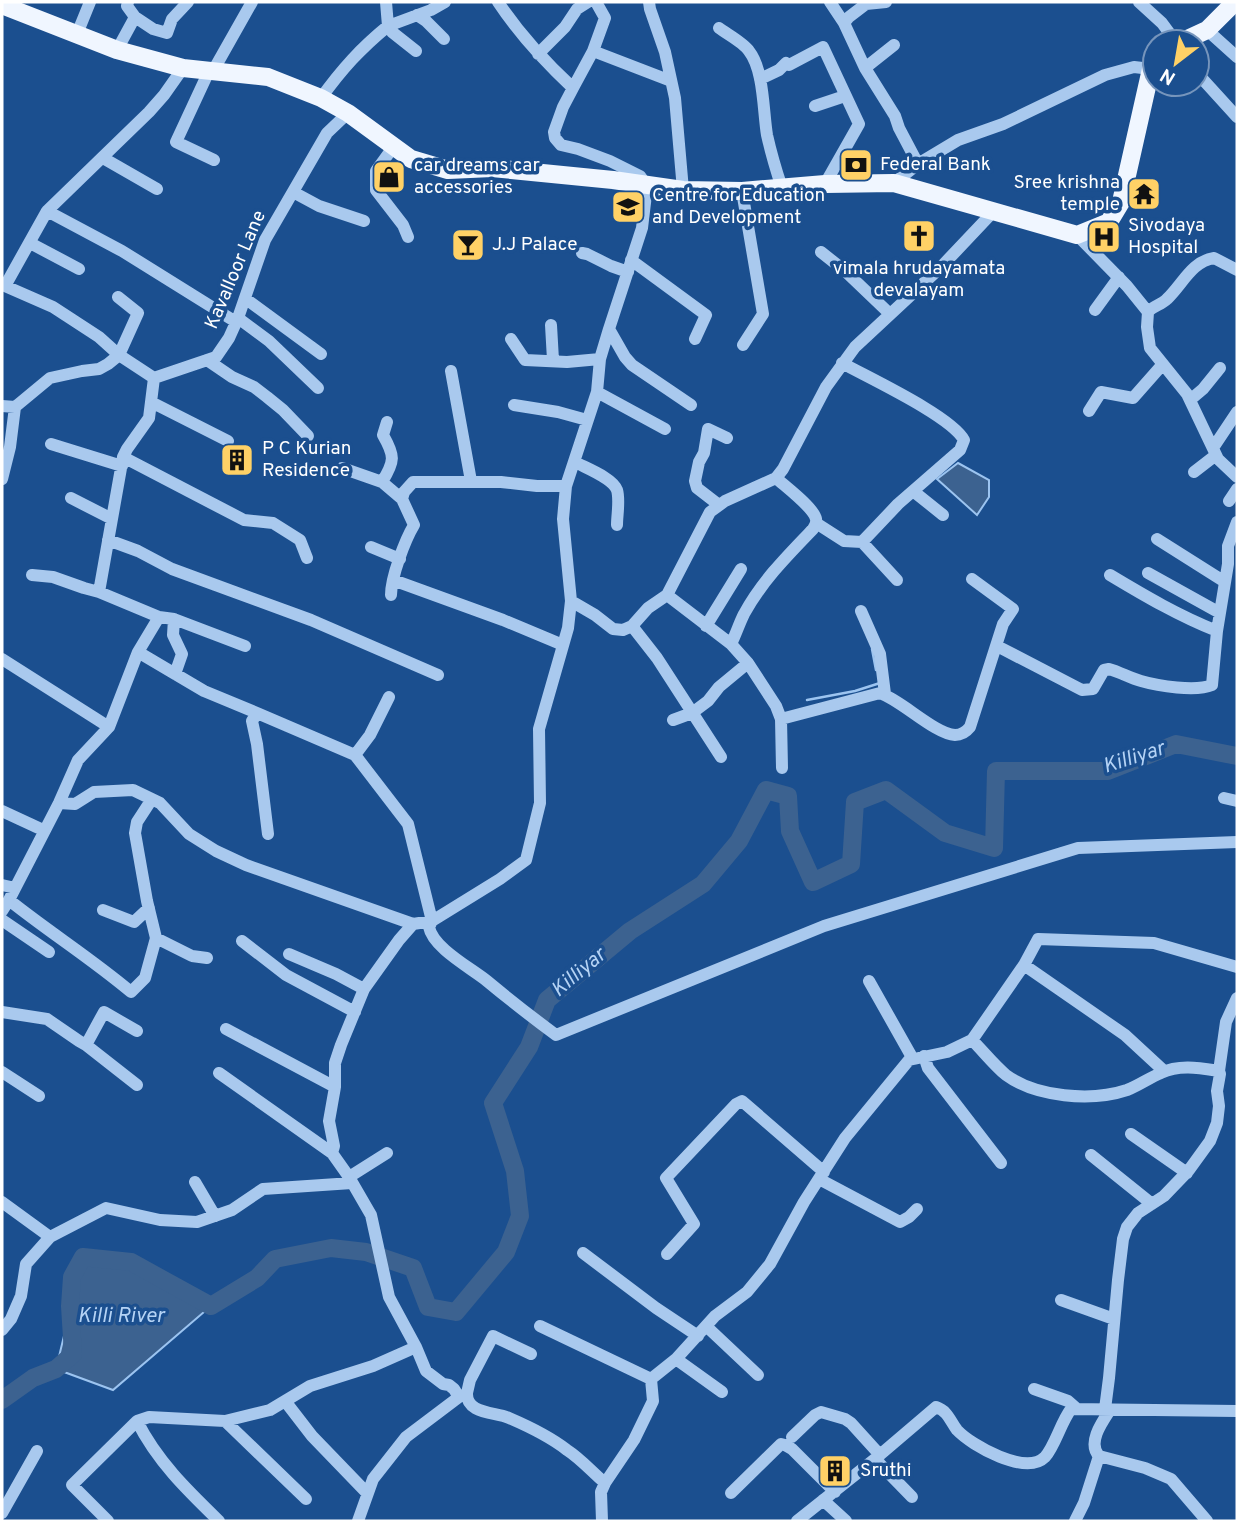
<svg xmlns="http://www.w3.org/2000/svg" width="1239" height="1523" viewBox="0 0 1239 1523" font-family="Overpass,sans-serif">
<rect width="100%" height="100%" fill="#1b4f8f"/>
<path fill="#3c6290" stroke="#9cc4f0" stroke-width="2" d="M958,463L989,480V497L977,515L937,479Z
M83,1257L131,1262L211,1306L113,1390L56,1369Z"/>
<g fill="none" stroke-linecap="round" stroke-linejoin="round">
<path stroke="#9cc4f0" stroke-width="2.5" d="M872,649L876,670
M807,700L855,691L880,683"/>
<path stroke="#3c6290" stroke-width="18" d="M2,1400L33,1378L56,1369L73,1354L70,1306L72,1277L83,1257L131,1262L211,1306L257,1278L275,1259L331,1248L366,1252L413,1268L428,1307L456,1312L506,1252L520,1216L515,1171L493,1103L529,1047L547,1000L630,931L703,884L739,841L766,790L788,796L790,831L813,882L851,864L855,802L886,790L945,833L994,848L996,771H1108L1176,744L1237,756"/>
<path stroke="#a9c9ee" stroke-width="12" d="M498,2C520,35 544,61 573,88L563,107L554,132L555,138L561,145L578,149L610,161L640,176L647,186L642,228L609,329L600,359L597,392L566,486L563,519L571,601L568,628L539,729L540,803L526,860L500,879L432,921L413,924L399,940L364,989L341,1045L335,1063V1087L329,1121L334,1146L332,1153L349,1177L371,1215L389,1297L416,1347L426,1371L443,1384L449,1385L454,1389L459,1397L467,1393C466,1414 495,1412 509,1418C530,1427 549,1436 567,1450C581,1459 592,1472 605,1483
M649,2L650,9L665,52L675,98L683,190
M830,2L844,23L865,68L895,116L899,128L918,164
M1139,2L1162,23L1176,42
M417,15L426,21L444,39
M135,17L153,29L167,33L172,19L188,2
M844,23L849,17L866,4L886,2
M719,28C727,34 744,43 749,51C764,70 763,111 767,135C771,153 776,170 782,188
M1207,30L1237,57
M77,34L90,2
M117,50L135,17L127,6L128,2
M416,51L392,32L388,26L431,10L445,2
M593,51L605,18L596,2
M538,54L565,27L577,9L588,2
M865,68L894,45
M209,71L176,142L214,160
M213,71L252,2
M1197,73L1237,117
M760,79L779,70L786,63L789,65L823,47L859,124L825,184
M573,88L593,51L671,81
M321,98C342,69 360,49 388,26L386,2
M815,106L845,96
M394,146L376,171V190L403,225L408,237
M103,158L157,189
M894,183L918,164L958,140L1003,124L1105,75L1134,67L1151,69
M742,191L763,314L743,345
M293,192L319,206L364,221
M47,211L122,251L236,322
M1077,235L1127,286L1148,312L1147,327L1150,348L1187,394L1218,459L1237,477
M30,243L79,269
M821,252L845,271L890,314
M582,253L587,254L611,266L628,272
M631,260L706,315L695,339
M246,299L321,354
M1095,310L1119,277
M1148,312C1153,306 1161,305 1167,299C1182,285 1192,261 1214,258L1237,270
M238,318L269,341L318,388
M551,325L553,360
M609,329L625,357L632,365L691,405
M511,339L525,360L567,362L600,359
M207,360L232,377L254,387L267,397L283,410L308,436
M451,371L471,481
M154,378L119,355L99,337L53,307L5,286L47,211L149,112L164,95L183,68
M597,392L665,429
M1190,400L1203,389L1220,368
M151,402L228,441
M514,405L558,412L587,420
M2,406L15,407L50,378L82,371L99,369L108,364L119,355L138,313L118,297
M1089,411L1101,392L1133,398L1163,364
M51,444L122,466
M1213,448L1237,412
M123,457L244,520L273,523L300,540L307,558
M575,462C586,468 613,478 617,490C620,500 617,515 617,525
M342,468L382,482L402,499
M1194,472L1216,455
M2,479L10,447L15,407
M382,482C395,461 395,456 383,435L387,422
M913,491L943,515
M71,498L112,519
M1229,501L1237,489
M719,505L697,488L695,481L699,462L704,453L708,429L727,438
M816,523L844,541L862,542L898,504L960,450L964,440C951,416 869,378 842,363
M1157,539L1225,582
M108,540L138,551L172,569L311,620L438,675
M862,542L897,580
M371,547L400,559
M1148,573L1220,613
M32,575L53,577L84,588L99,592
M1110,575C1145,596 1179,616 1217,631
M393,580L503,620L563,645
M391,595C391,577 405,540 414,525L402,499L404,492L413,482H501L537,486H566
M667,595L710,512L725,501L776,478L783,469L826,387L855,347L941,267L993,212
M571,601L595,615L613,629L623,630L632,626L648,608L667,595L731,644L748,663L776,706L781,719L782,768
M861,611L880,654L885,694
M159,617L174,619L245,646
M174,619L173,635L182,654L175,674
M632,626L657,658L721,757
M706,626L741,569
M731,644C736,634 739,624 744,614C762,581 787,556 813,529C815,525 817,524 816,519C814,508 786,487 776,478
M997,646L1082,690L1093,689L1104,670L1109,669C1120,672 1130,678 1141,681C1158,686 1196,692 1212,685L1217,631L1228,564V546L1237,522
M138,652L204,691L257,713L252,721L257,744L268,834
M2,659L109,727
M257,713L355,755L408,824L432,921L429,927C433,948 471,968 487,981C510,1000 533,1018 556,1035L824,926L1078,848L1237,842
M781,719L880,693C901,700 935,734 955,735C962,735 966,732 970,727L1003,624L1013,609L972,579
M673,720L692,713L708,701L719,687L748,663
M355,755L370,735L389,697
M1224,798L1237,801
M59,803L75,804L94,792L133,790L160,803L189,834L216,851L246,865L413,924
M2,811L43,830
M2,885L15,888
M9,900C49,932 92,959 131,992L145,978L156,938L147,901L135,833L137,822L152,799
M103,910L134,922L149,908
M2,911L9,900L59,803L78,760L109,727L138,652L159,617L99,592L123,457L127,449L149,418L154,378L216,357L229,338L238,318L265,240L327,133L348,113
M2,920L49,952
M156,938L192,956L207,958
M242,941L286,975L355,1012
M289,954L336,974L364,989
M1024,965L1125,1035L1164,1071
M869,981L913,1059
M2,1012L47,1019L79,1041L86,1045L137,1085
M226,1029L335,1087
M972,1040L1024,965L1038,939L1154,943L1237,967
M86,1045L104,1012L137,1031
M924,1056L928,1068L1001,1163
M2,1072L39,1096
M219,1073L332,1153
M1131,1134L1187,1173
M1091,1155L1152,1204
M349,1177L387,1153
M819,1179L900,1222L909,1217L917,1209
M195,1182L215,1216
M2,1202L50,1237
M583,1253L656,1308L698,1336
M667,1254L694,1224L666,1178L736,1104L742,1101L824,1172
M1061,1300L1114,1319
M540,1326L651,1379
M706,1326L758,1375
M2,1330L11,1319L21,1296L26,1264L50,1237L106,1208L160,1220L197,1222L232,1210L263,1189L352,1183
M676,1359L722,1392
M1034,1389L1068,1401L1076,1408
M467,1393L470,1380L493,1336L531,1354
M285,1401L312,1436L367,1493
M1105,1409L1109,1378L1118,1280L1123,1239L1127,1227L1138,1213L1164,1196L1189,1170L1210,1141L1217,1123L1219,1106L1217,1091L1220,1074L1219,1071
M1110,1410C1102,1422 1087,1443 1099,1456L1145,1468L1171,1479L1207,1521
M792,1437L815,1415L821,1412L845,1419L851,1423L880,1455
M875,1459L912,1497
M731,1493L781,1444L785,1445L792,1449L835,1492
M306,1499L225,1421L270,1410L310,1386L373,1366L416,1347
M823,1500L846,1521
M2,1513L37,1451
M108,1521L72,1485L137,1421
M219,1521C187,1490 157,1461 137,1421L149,1417L225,1421
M358,1521L373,1479L406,1437L459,1397
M602,1521L601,1492L605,1483L634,1440L653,1401L651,1379L676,1359L715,1316L747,1292L770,1264L804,1202L845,1138L909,1060L947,1052L972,1040C983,1051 994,1065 1006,1075C1036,1097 1091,1102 1127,1090C1138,1086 1149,1078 1161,1073C1179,1064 1200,1068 1219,1071L1226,1022L1237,998
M797,1521L875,1459L936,1407C948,1411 950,1421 957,1430C972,1446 1026,1476 1045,1457C1055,1446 1061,1422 1071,1409L1237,1411
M1075,1521L1084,1503L1099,1456"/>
<path stroke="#f0f6ff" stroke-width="18" d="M2,5L117,50L183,68L268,77L321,98L348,113L411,159L448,170L492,168L613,180L683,190L742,191L825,184L894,183L1077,235L1109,222L1121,202L1151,69L1155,65
M1181,42L1207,30L1235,2"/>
</g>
<defs>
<symbol id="bank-square" viewBox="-11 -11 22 22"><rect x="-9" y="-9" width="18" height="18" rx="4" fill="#ffd166" stroke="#1b4f8f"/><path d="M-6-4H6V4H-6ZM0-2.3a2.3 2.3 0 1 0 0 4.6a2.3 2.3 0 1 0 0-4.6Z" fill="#111"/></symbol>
<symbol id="shop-square" viewBox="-11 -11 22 22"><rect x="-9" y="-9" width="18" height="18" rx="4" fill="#ffd166" stroke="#1b4f8f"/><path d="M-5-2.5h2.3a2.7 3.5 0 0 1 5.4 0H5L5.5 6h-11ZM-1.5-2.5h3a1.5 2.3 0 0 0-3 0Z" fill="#111"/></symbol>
<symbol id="temple-square" viewBox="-11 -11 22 22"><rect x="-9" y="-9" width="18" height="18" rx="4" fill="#ffd166" stroke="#1b4f8f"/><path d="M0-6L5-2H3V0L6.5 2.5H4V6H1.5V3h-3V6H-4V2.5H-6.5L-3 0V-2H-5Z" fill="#111"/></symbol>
<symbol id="university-square" viewBox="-11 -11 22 22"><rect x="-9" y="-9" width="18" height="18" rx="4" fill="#ffd166" stroke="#1b4f8f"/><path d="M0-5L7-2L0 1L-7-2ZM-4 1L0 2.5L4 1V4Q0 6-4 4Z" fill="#111"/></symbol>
<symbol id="church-square" viewBox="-11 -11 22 22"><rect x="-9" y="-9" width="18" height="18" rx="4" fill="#ffd166" stroke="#1b4f8f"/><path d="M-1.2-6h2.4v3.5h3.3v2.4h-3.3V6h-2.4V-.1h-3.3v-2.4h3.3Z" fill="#111"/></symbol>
<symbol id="hospital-square" viewBox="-11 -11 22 22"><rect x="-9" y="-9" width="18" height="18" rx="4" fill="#ffd166" stroke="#1b4f8f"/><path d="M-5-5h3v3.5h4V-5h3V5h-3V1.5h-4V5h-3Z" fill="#111"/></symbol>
<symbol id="bar-square" viewBox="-11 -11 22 22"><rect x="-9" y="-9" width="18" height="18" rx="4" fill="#ffd166" stroke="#1b4f8f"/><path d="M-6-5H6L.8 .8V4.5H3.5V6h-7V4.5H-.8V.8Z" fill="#111"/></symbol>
<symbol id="building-square" viewBox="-11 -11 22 22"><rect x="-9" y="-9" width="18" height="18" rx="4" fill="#ffd166" stroke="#1b4f8f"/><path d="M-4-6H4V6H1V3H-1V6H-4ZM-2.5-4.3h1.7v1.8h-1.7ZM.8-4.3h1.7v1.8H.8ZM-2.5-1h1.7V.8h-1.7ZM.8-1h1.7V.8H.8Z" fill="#111"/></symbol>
</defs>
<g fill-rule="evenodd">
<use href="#bank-square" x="837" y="146" width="38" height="38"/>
<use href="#shop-square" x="370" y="158" width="38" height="38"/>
<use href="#temple-square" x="1125" y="175" width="38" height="38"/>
<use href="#university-square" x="609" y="188" width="38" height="38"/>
<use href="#church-square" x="900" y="217" width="38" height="38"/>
<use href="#hospital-square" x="1085" y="218" width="38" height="38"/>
<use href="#bar-square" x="449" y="226" width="38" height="38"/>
<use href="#building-square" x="218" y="441" width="38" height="38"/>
<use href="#building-square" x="816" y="1452" width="38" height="38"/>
</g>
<g text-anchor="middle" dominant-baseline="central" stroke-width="7" stroke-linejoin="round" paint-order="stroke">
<g font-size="19" fill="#fff" stroke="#1b4f8f" text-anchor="start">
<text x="880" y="165">Federal Bank</text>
<text x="414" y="166">car dreams car<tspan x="414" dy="22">accessories</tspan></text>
<text x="1120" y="183" text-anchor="end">Sree krishna<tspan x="1120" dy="22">temple</tspan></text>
<text x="652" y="196">Centre for Education<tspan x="652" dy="22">and Development</tspan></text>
<text x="1128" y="226">Sivodaya<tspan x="1128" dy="22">Hospital</tspan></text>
<text x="492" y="245">J.J Palace</text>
<text x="919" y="269" text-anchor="middle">vimala hrudayamata<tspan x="919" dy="22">devalayam</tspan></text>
<text x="262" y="449">P C Kurian<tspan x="262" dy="22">Residence</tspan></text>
<text x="860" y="1471">Sruthi</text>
</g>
<g font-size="19" fill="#fff" stroke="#1b4f8f">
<text transform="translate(236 270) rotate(-67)">Kavalloor Lane</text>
</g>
<g font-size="21" font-style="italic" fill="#b5d3f5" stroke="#1b4f8f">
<text transform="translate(1134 758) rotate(-18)">Killiyar</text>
<text transform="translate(579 973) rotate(-40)">Killiyar</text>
<text x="121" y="1316">Killi River</text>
</g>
</g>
<rect width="1239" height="1523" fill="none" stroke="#ffffff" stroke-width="7"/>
<g transform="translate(1176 63) rotate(211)"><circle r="33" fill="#1b4f8f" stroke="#7695bc" stroke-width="2"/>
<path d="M0-5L12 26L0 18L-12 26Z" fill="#ffd166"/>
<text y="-10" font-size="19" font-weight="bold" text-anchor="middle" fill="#ffffff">N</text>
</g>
</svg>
